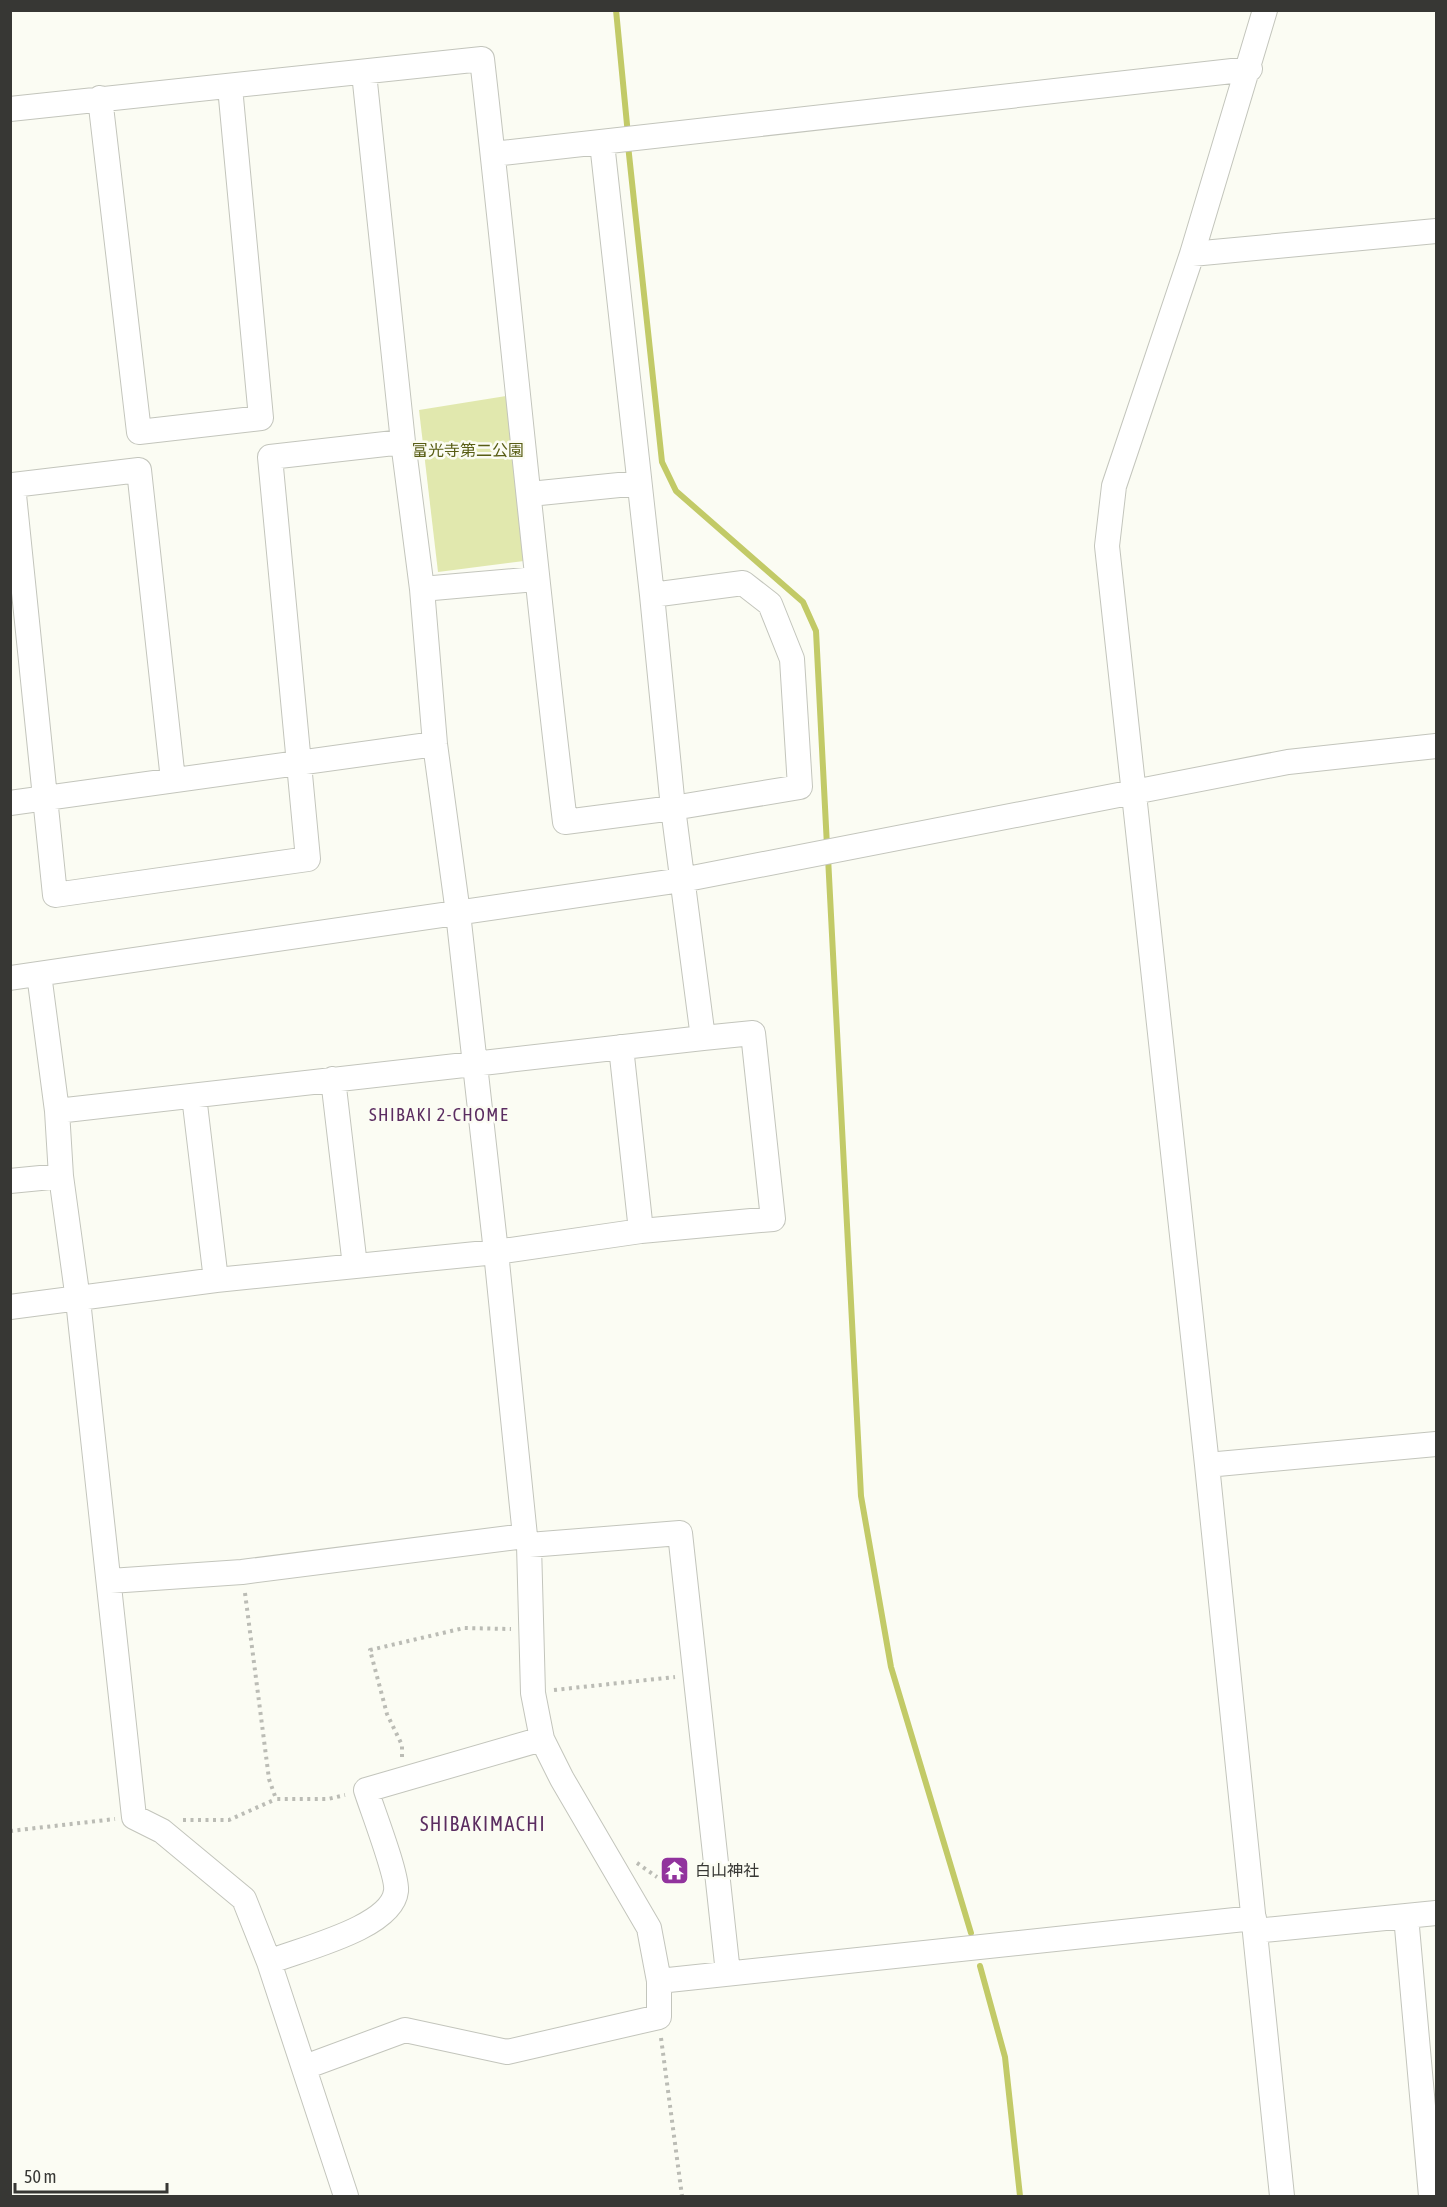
<svg xmlns="http://www.w3.org/2000/svg" width="1447" height="2207" viewBox="0 0 1447 2207" font-family="'Asap Condensed','Noto Sans JP',sans-serif">
<rect width="100%" height="100%" fill="#fbfcf3"/>
<path fill="#e1e8ae" d="M506,396L524,561L438,572L419,410Z"/>
<g fill="none" stroke-linecap="round" stroke-linejoin="round">
<path stroke="#c2ca67" stroke-width="6" d="M616,10L628,135
M628,145L662,462L676,491L803,602L816,631L827,846
M828,857L861,1496L891,1667L971,1933
M980,1966L1005,2057L1020,2196"/>
<defs>
<path id="minor" d="M1265,10L1192,254L1114,486L1107,546L1207,1465L1282,2196
M364,73L403,442L422,589L435,744L458,913L496,1252L525,1536L529,1545L533,1693L542,1739L562,1779L649,1928L659,1981
M100,98L139,432L261,418L230,87
M10,109L482,59C511,313 534,568 565,822L673,808L703,1038L57,1111L61,1176L78,1300L134,1817L162,1831L244,1899L269,1962L346,2196
M602,143L652,595L673,808L800,787L792,659L770,604L743,583L652,595
M493,154L1250,69
M1192,254L1436,231
M530,494L639,483
M422,589L536,579
M173,780L139,470L13,485L55,895L308,859L270,457L403,442
M10,803L435,744
M39,974L57,1111
M10,978L682,880L1288,762L1436,746
M621,1047L641,1231
M333,1079L355,1266
M194,1096L216,1280
M10,1181L61,1176
M10,1307L216,1280L496,1252L641,1231L773,1219L753,1033L703,1038
M1207,1465L1436,1444
M529,1545L680,1533L728,1973
M110,1581L242,1572L525,1536
M1406,1916L1431,2196
M1255,1931L1436,1913
M269,1962C301,1949 392,1928 396,1891C398,1876 372,1809 366,1790L542,1739
M305,2067L405,2030L507,2052L659,2017V1981L1254,1918"/>
</defs>
<use href="#minor" stroke="#c3c5bc" stroke-width="26"/>
<path stroke="#bbbcb5" stroke-width="4" stroke-dasharray="3 4.5" stroke-linecap="butt" d="M245,1593L269,1779L276,1799H328L345,1795
M554,1690L675,1677
M402,1757V1745L387,1714L370,1650L464,1628L511,1629
M183,1820H229L276,1799
M10,1831L115,1819
M637,1863L657,1877
M661,2038L682,2196"/>
<use href="#minor" stroke="#fff" stroke-width="24"/>
</g>
<defs>
<symbol id="temple-square" viewBox="-11 -11 22 22"><rect x="-9" y="-9" width="18" height="18" rx="4" fill="#91339d" stroke="#fbfcf3"/><path d="M0-6L5-2H3V0L6.5 2.5H4V6H1.5V3h-3V6H-4V2.5H-6.5L-3 0V-2H-5Z" fill="#fff"/></symbol>
</defs>
<g fill-rule="evenodd">
<use href="#temple-square" x="658" y="1854" width="33" height="33"/>
</g>
<g text-anchor="middle" dominant-baseline="central" stroke-width="5" stroke-linejoin="round" paint-order="stroke">
<g font-size="16" fill="#585d14" stroke="#fbfcf3">
<text x="468" y="450">富光寺第二公園</text>
</g>
<g font-size="16" fill="#373734" stroke="#fbfcf3" text-anchor="start">
<text x="695" y="1870">白山神社</text>
</g>
<g font-size="18" letter-spacing="1.5" fill="#5b2d61" stroke="#fbfcf3">
<text x="439" y="1114">SHIBAKI 2-CHOME</text>
</g>
<g font-size="20" letter-spacing="1.5" fill="#5b2d61" stroke="#fbfcf3">
<text x="483" y="1823">SHIBAKIMACHI</text>
</g>
</g>
<rect width="1447" height="2207" fill="none" stroke="#373734" stroke-width="24"/>
<path d="M15 2183v9h152v-9" fill="none" stroke="#373734" stroke-width="3"/>
<text x="24" y="2183" font-size="18" fill="#373734" stroke="#fbfcf3" stroke-width="4.5" paint-order="stroke">50 m</text>
</svg>
